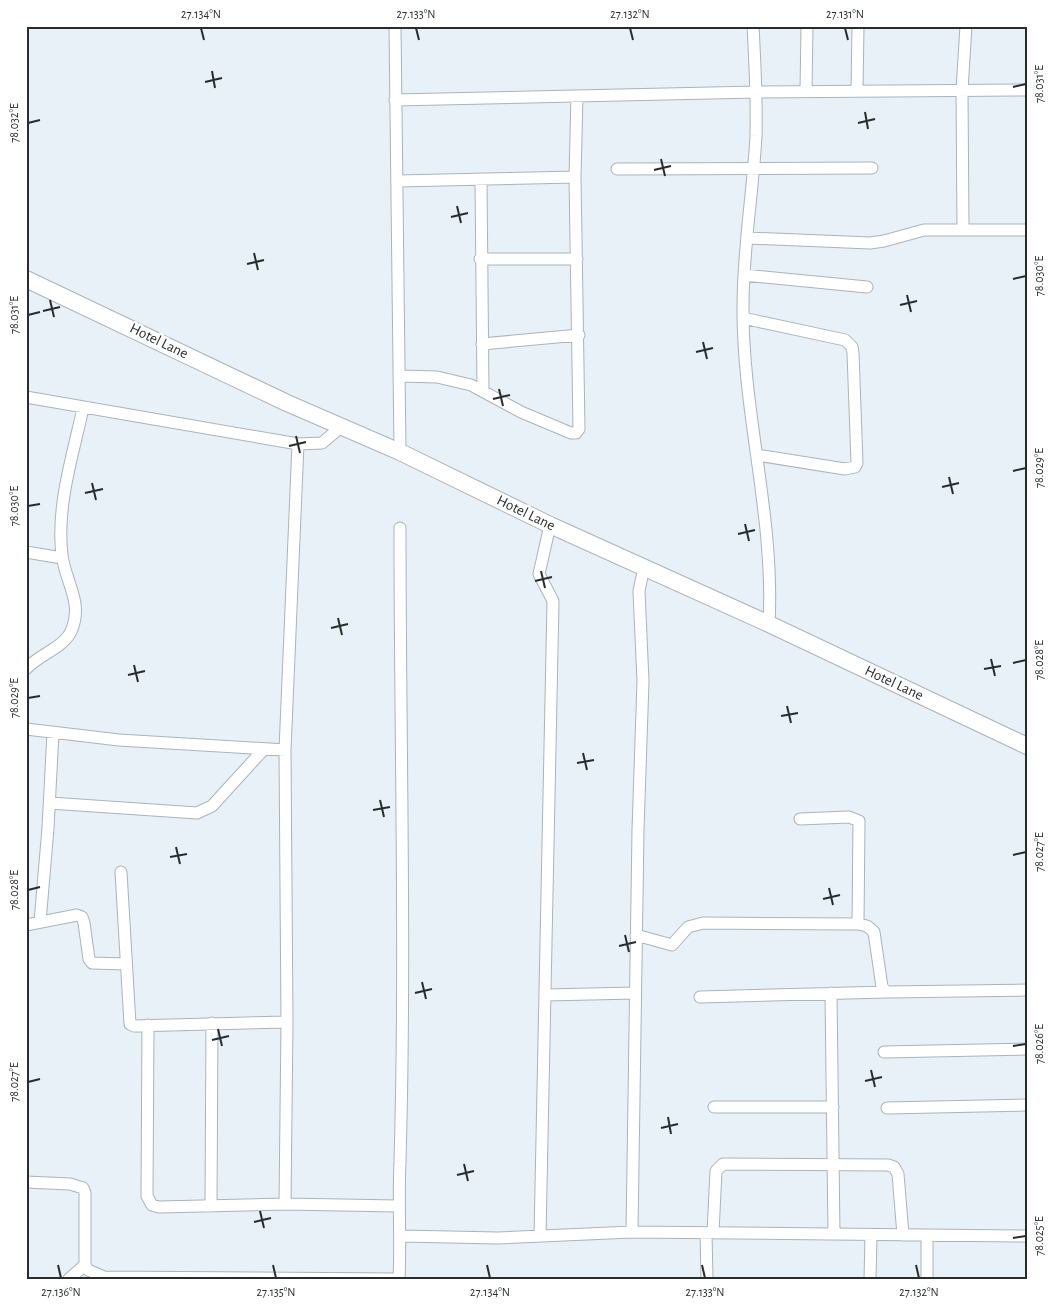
<svg xmlns="http://www.w3.org/2000/svg" width="1053" height="1305" viewBox="0 0 1053 1305" font-family="'Alegreya Sans',sans-serif">
<rect width="100%" height="100%" fill="#e7f1f7"/>
<g fill="none" stroke-linecap="round" stroke-linejoin="round">
<defs>
<path id="street" d="M395,26L400,452
M753,26C755,63 757,99 756,136C753,192 743,249 743,305C742,412 775,517 769,624
M857,90L858,26
M806,91L807,26
M395,100L756,92L1027,90
M617,169L872,168
M481,179L483,391
M398,181L575,177
M963,229L962,90L966,26
M748,238L870,243L884,241L924,230H1027
M480,259H577
M744,275L867,287
M743,318L845,340L852,347L853,353L857,463L855,467L845,469L757,455
M482,344L579,335
M400,376L437,377L471,385L521,412L571,433H576L579,429L575,177L577,96
M26,397L298,444L322,443L342,426
M26,552L62,558
M26,669C39,654 65,648 72,629C83,602 65,581 62,555C56,506 73,455 83,408
M26,729L119,740L285,750
M50,803L197,813L212,806L264,749
M800,819L849,817L859,821L858,924
M121,872L130,1024L134,1026L287,1022
M40,922L48,828L53,733
M26,925L77,915L82,917L84,923L89,959L92,963L126,964
M636,935L672,945L688,927L703,923L858,924L867,926L874,932L882,987L887,992L1027,990
M831,993L834,1234
M546,995L635,993
M700,997L887,992
M148,1025L147,1196L152,1205L159,1207L285,1204L398,1206
M884,1052L1027,1049
M714,1107H833
M887,1108L1027,1105
M26,1182L70,1184L83,1188L85,1193V1265L88,1270L104,1277L396,1279
M285,1204L287,1022L285,750L298,444
M211,1206L212,1023
M632,1232L638,830L643,681L639,591L644,567
M706,1233L707,1279
M713,1233L716,1171L723,1164L888,1165L894,1167L898,1174L903,1235
M402,1236L498,1238L632,1232L1027,1236
M540,1236L553,601L539,574L550,525
M69,1279L85,1265
M399,1279C401,1240 398,1201 400,1162C406,951 400,740 400,528
M870,1279L871,1235
M927,1279V1236"/>
<path id="secondary" d="M26,279L287,403L400,452L550,525L769,624L1027,746"/>
</defs>
<use href="#street" stroke="#abb4ba" stroke-width="13"/>
<use href="#secondary" stroke="#abb4ba" stroke-width="18"/>
<use href="#street" stroke="#fff" stroke-width="11"/>
<use href="#secondary" stroke="#fff" stroke-width="16"/>
</g>
<path fill="none" stroke="#282c2e" stroke-width="2" d="M201,28L204,40M416,28L419,40M630,28L633,40M845,28L848,40M212,71L215,88M205,82L222,78M1013,87L1026,84M865,112L868,129M28,123L40,120M858,123L875,119M661,159L665,176M654,170L671,166M457,206L461,223M451,217L468,213M254,253L258,270M247,264L264,260M1013,279L1026,276M907,295L911,312M50,300L54,317M900,305L917,301M43,311L60,307M28,315L40,312M703,342L707,359M696,352L713,348M499,389L503,406M493,399L510,395M296,436L300,453M289,446L306,442M1013,471L1026,468M949,477L953,494M92,483L96,500M942,487L959,483M85,493L103,489M28,506L40,504M745,524L749,541M738,534L755,530M541,571L545,588M535,581L552,577M338,618L342,635M331,628L348,624M991,659L995,676M1013,663L1026,660M134,665L138,682M984,669L1001,666M128,675L145,671M28,698L40,696M787,706L791,723M781,716L798,713M583,753L587,770M577,763L594,760M380,800L384,817M373,810L390,807M176,847L180,864M1013,855L1026,852M170,857L187,854M829,888L833,905M28,890L40,887M823,899L840,895M625,935L629,952M619,946L636,942M422,982L426,999M415,993L432,989M218,1029L222,1046M212,1040L229,1036M1013,1046L1026,1044M871,1070L875,1087M865,1081L882,1077M28,1082L40,1079M668,1117L671,1134M661,1128L678,1124M464,1164L468,1181M457,1175L474,1171M260,1211L264,1228M254,1222L271,1218M1013,1238L1026,1236M58,1265L61,1278M273,1265L276,1278M487,1265L490,1278M702,1265L705,1278M916,1265L919,1278"/>
<g text-anchor="middle" dominant-baseline="central" stroke-width="5" stroke-linejoin="round" paint-order="stroke">
<g font-size="15" fill="#282c2e" stroke="#fff">
<text transform="translate(159 341) rotate(26)">Hotel Lane</text>
<text transform="translate(526 513) rotate(26)">Hotel Lane</text>
<text transform="translate(894 683) rotate(25)">Hotel Lane</text>
</g>
</g>
<rect width="1053" height="1305" fill="none" stroke="#ffffff" stroke-width="55"/>
<rect x="28" y="28" width="998" height="1250" fill="none" stroke="#282c2e" stroke-width="2"/>
<g font-size="12" text-anchor="middle" fill="#282c2e">
<text x="201" y="18">27.134°N</text>
<text x="416" y="18">27.133°N</text>
<text x="630" y="18">27.132°N</text>
<text x="845" y="18">27.131°N</text>
<text transform="translate(1039 84) rotate(-90)" y="4">78.031°E</text>
<text transform="translate(14 123) rotate(-90)" y="4">78.032°E</text>
<text transform="translate(1039 276) rotate(-90)" y="4">78.030°E</text>
<text transform="translate(14 315) rotate(-90)" y="4">78.031°E</text>
<text transform="translate(1039 468) rotate(-90)" y="4">78.029°E</text>
<text transform="translate(14 506) rotate(-90)" y="4">78.030°E</text>
<text transform="translate(1039 660) rotate(-90)" y="4">78.028°E</text>
<text transform="translate(14 698) rotate(-90)" y="4">78.029°E</text>
<text transform="translate(1039 852) rotate(-90)" y="4">78.027°E</text>
<text transform="translate(14 890) rotate(-90)" y="4">78.028°E</text>
<text transform="translate(1039 1044) rotate(-90)" y="4">78.026°E</text>
<text transform="translate(14 1082) rotate(-90)" y="4">78.027°E</text>
<text transform="translate(1039 1236) rotate(-90)" y="4">78.025°E</text>
<text x="61" y="1296">27.136°N</text>
<text x="276" y="1296">27.135°N</text>
<text x="490" y="1296">27.134°N</text>
<text x="705" y="1296">27.133°N</text>
<text x="919" y="1296">27.132°N</text>
</g>
</svg>
